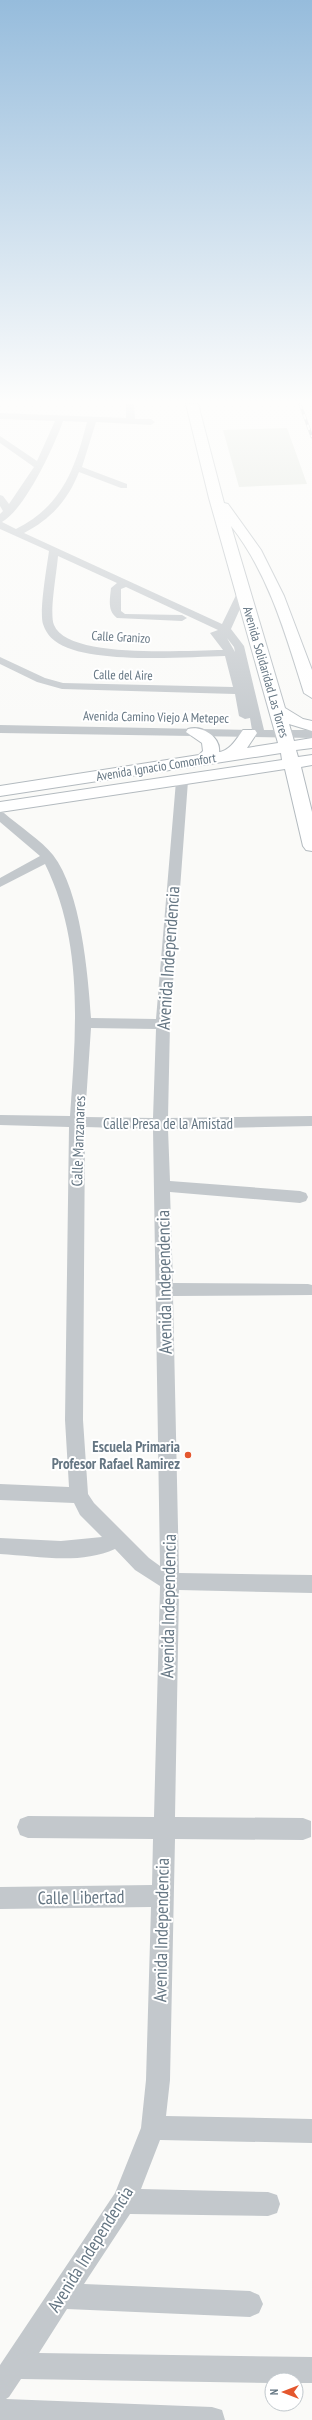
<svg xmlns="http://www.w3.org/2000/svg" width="312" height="2420" viewBox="0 0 312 2420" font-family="'PT Sans Narrow',sans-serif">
<rect width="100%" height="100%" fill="#fafaf8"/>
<path fill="#dadfd7" d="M287,428L307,484L239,487L223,430Z"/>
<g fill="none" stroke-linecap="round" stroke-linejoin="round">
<defs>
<path id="secondary" d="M186,404H198L224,503L228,504L261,550L284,596L312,670V698L304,693C286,636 269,574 231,526L285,708L303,719L312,721V731L289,724L294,741L312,738V748L296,750L298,757L312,755V765L301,767L312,812V851L306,850L303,846L285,769L0,812V802L282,760L281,753L0,796V786L199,755L203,751L202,743L186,732L188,729C202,725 221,737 219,752C230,751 237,738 243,730H255L257,733L247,748L278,743L209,498Z"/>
</defs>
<use href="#secondary" stroke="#b3babf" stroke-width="2"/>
<path fill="#c3c8cc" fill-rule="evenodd" d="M126,404H134L135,419H151L155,422L151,425L96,422L82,467L127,484V488H121L79,472C68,500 51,519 24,533L222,624L239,589H247L248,591L231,629L244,646L264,730H312V738L0,733V725L252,730L250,718L245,719L239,716L235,694L62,689L37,682L0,664V657L45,678L63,683L233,687L225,656C185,657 86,665 55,641C49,637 45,630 43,624C39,612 47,566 49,551L0,529V514L3,511L0,506V495L3,496L9,504L34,467L0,443V436L37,461L55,421L0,419V413L126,418ZM63,421L87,422C75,469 62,506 16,529L2,522C25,509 54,447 63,421ZM58,556L117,583L111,588C110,599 107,611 117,618L182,621L187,618L182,615L125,614L121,611V589L126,587L218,630L210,633L223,650C189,650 68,660 54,625C49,614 57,571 58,556ZM227,638L234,647L235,652Z
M182,777L188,781L170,1024L168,1118L312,1116V1126L168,1129L170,1181L300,1191L306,1193L308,1197L306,1201L300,1203L170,1192L173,1283L308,1284L312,1285V1295L173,1296L179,1573L312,1575V1593L179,1590L175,1817L303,1818L311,1821V1837L303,1840L175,1839L170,2080L166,2116L312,2119V2143L160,2140L141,2189L268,2192L277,2195L280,2204L277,2213L268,2216L130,2214L84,2284L250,2291L259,2295L263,2304L259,2313L250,2317L67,2309L39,2353L312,2357V2383H296V2380H272V2383L21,2379L9,2397L6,2399L212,2407L222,2410L225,2420H0V2365L115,2193L141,2128L146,2080L151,1907L0,1909V1887L152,1885L153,1839L28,1838L20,1835L17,1827L20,1819L28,1816L154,1817L160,1586L135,1570L115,1549C80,1565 37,1556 0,1554V1538L61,1541L102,1537L80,1515L74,1503L0,1500V1484L69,1487L65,1420L69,1127L0,1125V1115L70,1116C76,1031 84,943 45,864L0,887V878L40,856L0,822V812L4,813C19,826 42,841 53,855C81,891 88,974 91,1018L156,1019L176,781ZM91,1028L156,1029L153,1118L85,1117ZM85,1127L153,1129L160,1566L149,1558L94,1503L88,1494L83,1420Z"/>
<use href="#secondary" fill="#fff" fill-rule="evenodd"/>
<defs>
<path id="rail" d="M300,404L312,437"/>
</defs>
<use href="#rail" stroke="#a2aab0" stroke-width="3"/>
<use href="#rail" stroke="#fff" stroke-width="2" stroke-dasharray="5.5" stroke-linecap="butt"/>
</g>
<linearGradient id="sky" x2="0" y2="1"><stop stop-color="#96bcdc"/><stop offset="0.54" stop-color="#fdfdfc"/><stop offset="1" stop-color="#fdfdfc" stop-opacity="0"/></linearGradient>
<rect width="312" height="743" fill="url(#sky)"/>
<circle fill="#e4572e" stroke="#fff" stroke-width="1.5" cx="188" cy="1455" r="4"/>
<g text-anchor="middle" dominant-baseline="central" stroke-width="4" stroke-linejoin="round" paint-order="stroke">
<g font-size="13" fill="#657683" stroke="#fff">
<text transform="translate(121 637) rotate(3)">Calle Granizo</text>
<text transform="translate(266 672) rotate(74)">Avenida Solidaridad Las Torres</text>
<text transform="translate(123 675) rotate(1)">Calle del Aire</text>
<text transform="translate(156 717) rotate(1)">Avenida Camino Viejo A Metepec</text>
<text transform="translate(156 767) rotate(-9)">Avenida Ignacio Comonfort</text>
</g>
<g font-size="15" fill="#657683" stroke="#fff">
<text x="168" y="1123">Calle Presa de la Amistad</text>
<text transform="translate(78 1141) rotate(-88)">Calle Manzanares</text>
</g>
<g font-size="15" font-weight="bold" fill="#657683" stroke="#fff" text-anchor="end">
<text x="180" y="1446">Escuela Primaria<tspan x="180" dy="17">Profesor Rafael Ramirez</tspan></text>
</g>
<g font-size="18" fill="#657683" stroke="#fff">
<text transform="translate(168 958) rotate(-86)">Avenida Independencia</text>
<text transform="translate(164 1282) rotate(-91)">Avenida Independencia</text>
<text transform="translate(168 1606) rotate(-89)">Avenida Independencia</text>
<text transform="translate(81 1897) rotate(-1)">Calle Libertad</text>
<text transform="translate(161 1930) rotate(-89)">Avenida Independencia</text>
<text transform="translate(90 2249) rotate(-58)">Avenida Independencia</text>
</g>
</g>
<g transform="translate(284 2392) rotate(270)"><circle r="19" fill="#ffffff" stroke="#c1c8cd"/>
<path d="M0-3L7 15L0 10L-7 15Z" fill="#e4572e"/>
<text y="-6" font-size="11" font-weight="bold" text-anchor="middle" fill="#657683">N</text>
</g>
</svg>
